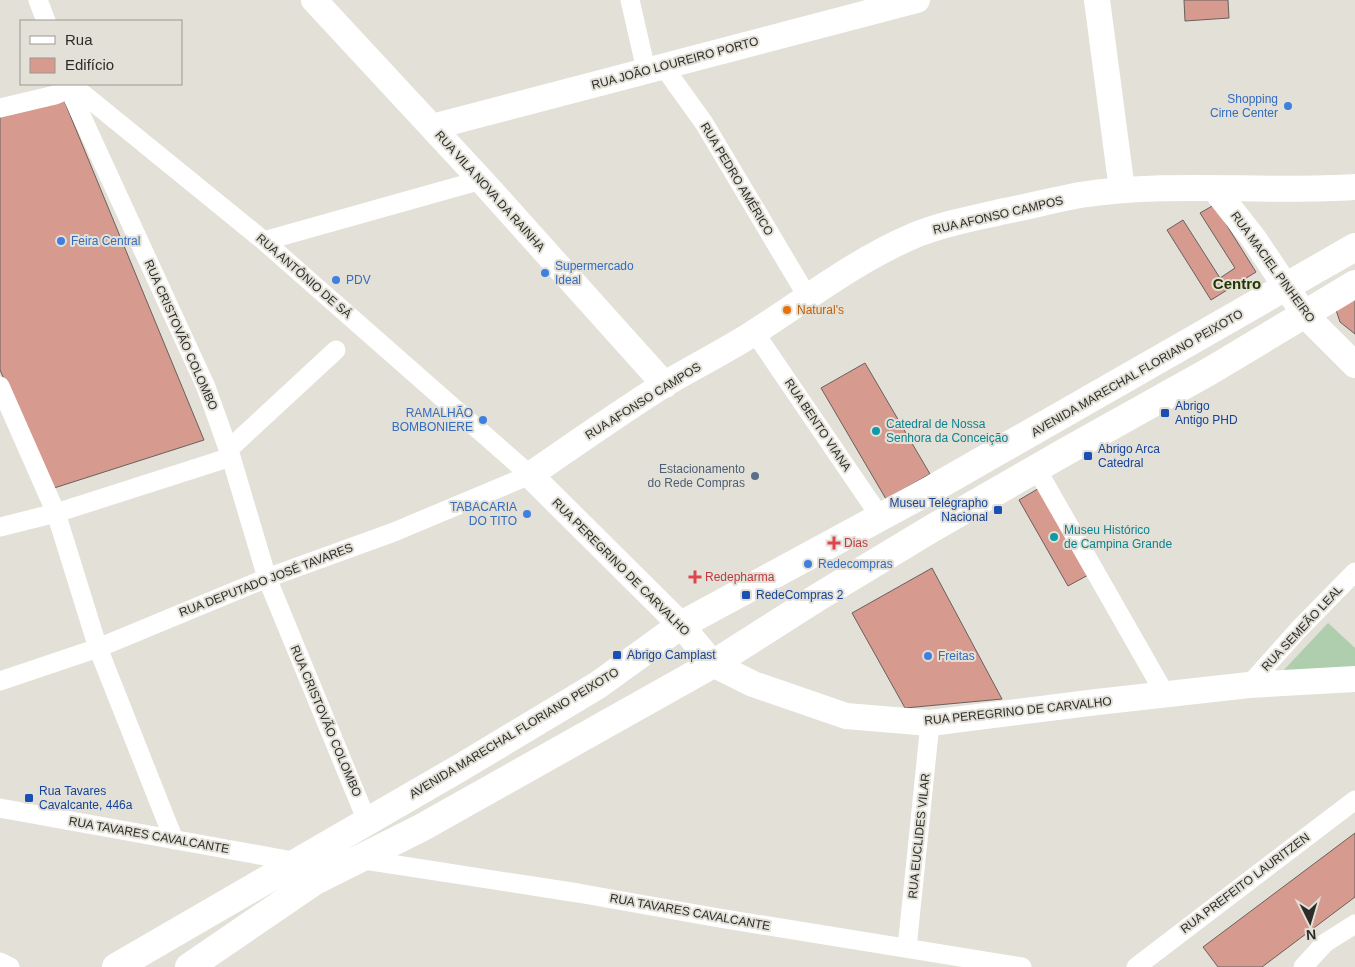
<svg xmlns="http://www.w3.org/2000/svg" width="1355" height="967" viewBox="0 0 1355 967" font-family="Helvetica,sans-serif">
<rect width="100%" height="100%" fill="#e2e0d7"/>
<path fill="#aeceae" d="M1328,623L1355,648V667L1283,671Z"/>
<path fill="#d79a8e" stroke="#68605e" d="M1184,0H1228L1229,18L1185,21Z
M63,98L204,440L51,489L0,370V112Z
M1214,205L1256,272L1211,300L1167,230L1183,220L1220,278L1235,268L1200,213Z
M1355,294V334L1340,322L1334,304Z
M865,363L930,474L886,499L821,388Z
M1041,487L1090,574L1068,586L1019,500Z
M932,568L1002,699L905,708L852,613Z
M1355,833V897L1262,967H1218L1203,947Z"/>
<g fill="none" stroke-linecap="round" stroke-linejoin="round">
<path stroke="#fff" stroke-width="19" d="M38,0L46,21
M630,0L646,70
M663,66L704,123L807,296
M69,84V89L206,387L231,457L267,578L367,821
M0,108L55,95L69,89
M264,241L481,180
M755,333L881,518
M0,386L56,513L98,648L174,840
M228,450L336,350
M1036,468L1165,694
M0,527L56,513L231,457
M0,681L98,648L267,578L394,532L530,475L264,241L71,84
M1249,685L1299,629L1355,572
M0,808L298,862
M358,859L578,893L719,918L1022,967
M907,948L930,723
M0,962L10,967
M1136,967L1355,800
M1303,967L1325,943L1355,924"/>
<path stroke="#fff" stroke-width="26" d="M314,0L481,180L665,385
M1097,0L1122,190
M432,127L917,0
M1355,187C1264,193 1171,181 1080,195C1053,200 1027,207 1000,212C971,219 941,224 913,236C855,261 808,298 755,332C726,351 695,366 665,384C619,413 575,444 530,475L681,625L713,664L753,684L846,716L930,723L1097,702L1249,685L1355,679
M1214,188L1254,239L1305,315L1355,365"/>
<path stroke="#fff" stroke-width="28" d="M116,967L458,769L598,685L681,625L934,488L1355,247
M189,967L315,881L421,828L713,664L820,596L931,529L1065,452L1210,371L1355,284"/>
</g>
<g fill="#3f7fe0" stroke="#e2e0d7" stroke-width="2">
<circle cx="1288" cy="106" r="5"/>
<circle cx="61" cy="241" r="5"/>
<circle cx="545" cy="273" r="5"/>
<circle cx="336" cy="280" r="5"/>
<circle cx="483" cy="420" r="5"/>
<circle cx="527" cy="514" r="5"/>
<circle cx="808" cy="564" r="5"/>
<circle cx="928" cy="656" r="5"/>
</g>
<circle fill="#e8710a" stroke="#e2e0d7" stroke-width="2" cx="787" cy="310" r="5"/>
<g fill="#1a4fb4" stroke="#e2e0d7" stroke-width="2">
<rect x="1160" y="408" width="10" height="10" rx="2.5"/>
<rect x="1083" y="451" width="10" height="10" rx="2.5"/>
<rect x="993" y="505" width="10" height="10" rx="2.5"/>
<rect x="741" y="590" width="10" height="10" rx="2.5"/>
<rect x="612" y="650" width="10" height="10" rx="2.5"/>
<rect x="24" y="793" width="10" height="10" rx="2.5"/>
</g>
<g fill="#0f9aa8" stroke="#e2e0d7" stroke-width="2">
<circle cx="876" cy="431" r="5"/>
<circle cx="1054" cy="537" r="5"/>
</g>
<circle fill="#5c6f8a" stroke="#e2e0d7" stroke-width="2" cx="755" cy="476" r="5"/>
<g fill="#e0444e" stroke="#e2e0d7" stroke-width="2">
<path d="M831.5 535.5h5v5h5v5h-5v5h-5v-5h-5v-5h5z"/>
<path d="M692.5 569.5h5v5h5v5h-5v5h-5v-5h-5v-5h5z"/>
</g>
<g text-anchor="middle" dominant-baseline="central" stroke-width="4" stroke-linejoin="round" paint-order="stroke">
<g font-size="12" fill="#2d2c29" stroke="#e2e0d7">
<text transform="translate(675 63) rotate(-15)">RUA JOÃO LOUREIRO PORTO</text>
<text transform="translate(737 179) rotate(59)">RUA PEDRO AMÉRICO</text>
<text transform="translate(490 191) rotate(48)">RUA VILA NOVA DA RAINHA</text>
<text transform="translate(998 215) rotate(-13)">RUA AFONSO CAMPOS</text>
<text transform="translate(1273 267) rotate(54)">RUA MACIEL PINHEIRO</text>
<text transform="translate(304 276) rotate(41)">RUA ANTÔNIO DE SÁ</text>
<text transform="translate(181 335) rotate(66)">RUA CRISTOVÃO COLOMBO</text>
<text transform="translate(1137 373) rotate(-30)">AVENIDA MARECHAL FLORIANO PEIXOTO</text>
<text transform="translate(643 401) rotate(-32)">RUA AFONSO CAMPOS</text>
<text transform="translate(818 425) rotate(56)">RUA BENTO VIANA</text>
<text transform="translate(621 567) rotate(45)">RUA PEREGRINO DE CARVALHO</text>
<text transform="translate(266 580) rotate(-21)">RUA DEPUTADO JOSÉ TAVARES</text>
<text transform="translate(1302 628) rotate(-47)">RUA SEMEÃO LEAL</text>
<text transform="translate(1018 711) rotate(-6)">RUA PEREGRINO DE CARVALHO</text>
<text transform="translate(326 721) rotate(67)">RUA CRISTOVÃO COLOMBO</text>
<text transform="translate(514 733) rotate(-31)">AVENIDA MARECHAL FLORIANO PEIXOTO</text>
<text transform="translate(149 835) rotate(10)">RUA TAVARES CAVALCANTE</text>
<text transform="translate(919 836) rotate(-84)">RUA EUCLIDES VILAR</text>
<text transform="translate(1245 883) rotate(-37)">RUA PREFEITO LAURITZEN</text>
<text transform="translate(690 912) rotate(10)">RUA TAVARES CAVALCANTE</text>
</g>
<g font-size="12" fill="#366cbe" stroke="#e2e0d7" text-anchor="start">
<text x="1278" y="99" text-anchor="end">Shopping<tspan x="1278" dy="14">Cirne Center</tspan></text>
<text x="71" y="241">Feira Central</text>
<text x="555" y="266">Supermercado<tspan x="555" dy="14">Ideal</tspan></text>
<text x="346" y="280">PDV</text>
<text x="473" y="413" text-anchor="end">RAMALHÃO<tspan x="473" dy="14">BOMBONIERE</tspan></text>
<text x="517" y="507" text-anchor="end">TABACARIA<tspan x="517" dy="14">DO TITO</tspan></text>
<text x="818" y="564">Redecompras</text>
<text x="938" y="656">Freitas</text>
</g>
<g font-size="12" fill="#c56008" stroke="#e2e0d7" text-anchor="start">
<text x="797" y="310">Natural's</text>
</g>
<g font-size="12" fill="#164399" stroke="#e2e0d7" text-anchor="start">
<text x="1175" y="406">Abrigo<tspan x="1175" dy="14">Antigo PHD</tspan></text>
<text x="1098" y="449">Abrigo Arca<tspan x="1098" dy="14">Catedral</tspan></text>
<text x="988" y="503" text-anchor="end">Museu Telégrapho<tspan x="988" dy="14">Nacional</tspan></text>
<text x="756" y="595">RedeCompras 2</text>
<text x="627" y="655">Abrigo Camplast</text>
<text x="39" y="791">Rua Tavares<tspan x="39" dy="14">Cavalcante, 446a</tspan></text>
</g>
<g font-size="12" fill="#0d838f" stroke="#e2e0d7" text-anchor="start">
<text x="886" y="424">Catedral de Nossa<tspan x="886" dy="14">Senhora da Conceição</tspan></text>
<text x="1064" y="530">Museu Histórico<tspan x="1064" dy="14">de Campina Grande</tspan></text>
</g>
<g font-size="12" fill="#4e5e75" stroke="#e2e0d7" text-anchor="end">
<text x="745" y="469">Estacionamento<tspan x="745" dy="14">do Rede Compras</tspan></text>
</g>
<g font-size="12" fill="#be3a42" stroke="#e2e0d7" text-anchor="start">
<text x="844" y="543">Dias</text>
<text x="705" y="577">Redepharma</text>
</g>
<g font-size="15" font-weight="bold" fill="#243700" stroke="#e2e0d7">
<text x="1237" y="283">Centro</text>
</g>
</g>
<rect x="20" y="20" width="162" height="65" fill="#e2e0d7" stroke="#9a9891"/>
<rect x="30" y="36" width="25" height="8" fill="#ffffff" stroke="#9a9891"/>
<text x="65" y="45" font-size="15" fill="#2d2c29">Rua</text>
<rect x="30" y="58" width="25" height="15" fill="#d79a8e" stroke="#9a9891"/>
<text x="65" y="70" font-size="15" fill="#2d2c29">Edifício</text>
<g transform="translate(1310 922) rotate(175)" stroke="#e2e0d7" stroke-width="4" paint-order="stroke">
<path d="M0-4L9 19L0 12L-9 19Z" fill="#2d2c29"/>
<text y="-8" font-size="14" font-weight="bold" text-anchor="middle" fill="#2d2c29">N</text>
</g>
</svg>
